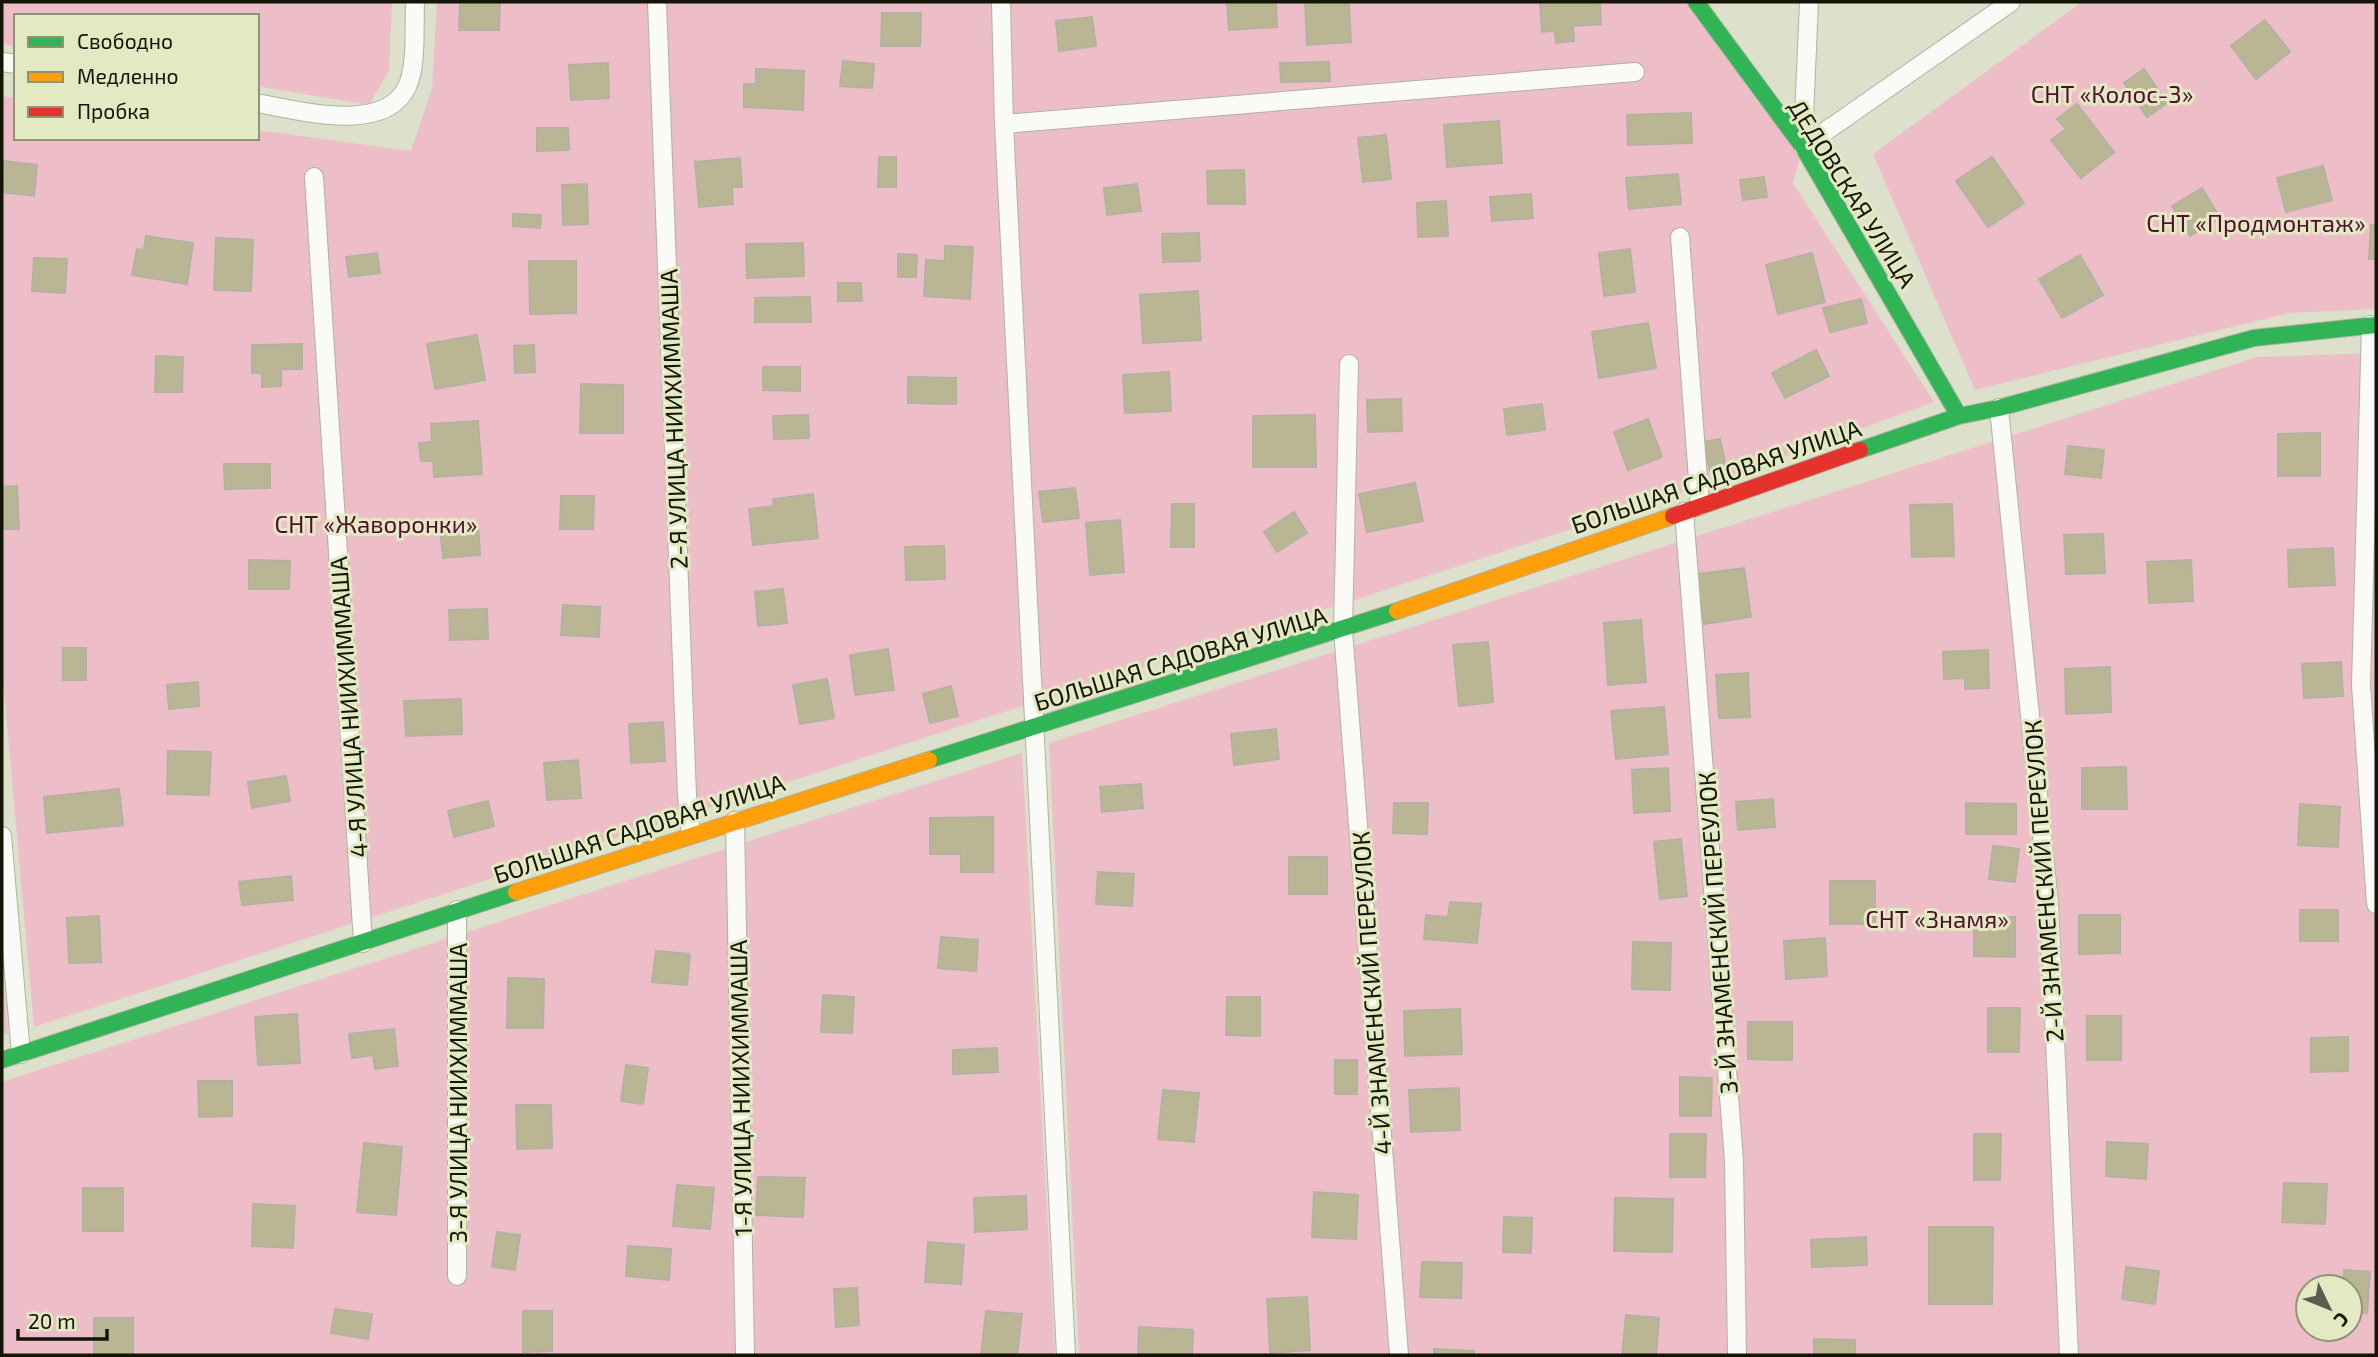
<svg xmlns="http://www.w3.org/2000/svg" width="2378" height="1357" viewBox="0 0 2378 1357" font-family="'Exo 2',sans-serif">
<rect width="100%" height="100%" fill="#dde0cb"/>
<path fill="#edbec7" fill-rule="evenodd" d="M2,2H392L389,70L369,105L257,86V16H16V46L2,44Z
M437,2H1696L1803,147L1793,183L1934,402L1729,477L1364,597L1041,700L34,1027L2,668V96L16,98V138H257V130L411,151L432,89Z
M2082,2H2376V309L2289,313L1975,390L1873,154Z
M2376,353V1355H1079L1049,743L2257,357ZM2308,1287H2350V1329H2308Z
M1022,753L1055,1355H2V1082Z
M2,963L8,1033L2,1035Z"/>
<path fill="#bab693" stroke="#b3b2a2" stroke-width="2" d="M460,2H500L499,30H459Z
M1227,2H1276L1277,27L1229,30Z
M1305,2L1349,4L1351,42L1307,45Z
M1540,2H1600L1601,24L1573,26L1574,41L1556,43L1555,31L1542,32Z
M882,13H921L920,46H881Z
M1092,17L1096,46L1059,51L1056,21Z
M2265,20L2290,52L2256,79L2231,46Z
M843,61L874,64L872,88L840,86Z
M1329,62L1330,81L1281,82L1280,63Z
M608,63L609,98L571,100L569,65Z
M756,69L804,71L803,110L744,107V84H756Z
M2144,69L2167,103L2147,117L2124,83Z
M2077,104L2114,152L2081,178L2051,140L2066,129L2057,119Z
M1691,113L1692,143L1628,145L1627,115Z
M1499,121L1502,163L1447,167L1444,125Z
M537,128H568L569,150L537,151Z
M1386,135L1391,179L1363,182L1358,138Z
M879,157H896V187H878Z
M1992,157L2024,203L1988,227L1956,181Z
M740,158L742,187H732L733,204L699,207L695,162Z
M3,161L37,165L34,196L2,192Z
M2323,166L2332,200L2286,212L2277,178Z
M1244,170L1245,204H1208L1207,171Z
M1678,174L1681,204L1629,209L1626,178Z
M1764,177L1767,197L1743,200L1740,180Z
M587,184L588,224L563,225L562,185Z
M1137,184L1141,211L1107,215L1104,188Z
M2202,188L2220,218L2190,236L2172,206Z
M1531,194L1533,218L1492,221L1490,197Z
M1446,201L1448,236L1418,237L1417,203Z
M513,214L541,215L540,228L513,226Z
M2371,225H2376V259H2369Z
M1199,233L1200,261L1163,262L1162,234Z
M146,236L193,243L187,284L132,275L137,249L144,250Z
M216,238L253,240L251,291L214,290Z
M803,243L804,276L747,278L746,244Z
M945,246L973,247L970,299L924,296L926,260L945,261Z
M1630,249L1635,292L1604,296L1599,253Z
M377,253L380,273L349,277L346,257Z
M1812,253L1825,302L1778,314L1766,265Z
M898,254L917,255L916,277H898Z
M2080,255L2103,295L2062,318L2039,279Z
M34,258L67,259L65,293L32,291Z
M529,261H576V313L530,314Z
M838,283H861L862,301H838Z
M1198,291L1201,340L1143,343L1140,295Z
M810,297L811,322H755V298Z
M1861,299L1867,323L1830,332L1823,308Z
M1648,323L1656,368L1599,378L1592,332Z
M477,335L485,380L435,389L427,344Z
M302,344V369H281V386L262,387V373H252V345Z
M534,345L535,372L515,373L514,346Z
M1816,350L1829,376L1785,398L1772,373Z
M156,356L183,357L182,392H155Z
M763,367H800V391L763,390Z
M1169,372L1171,411L1125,413L1123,375Z
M908,377L956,378V404L908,403Z
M581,384L623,385V433H580Z
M1401,399L1402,431L1368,432L1367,400Z
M1542,404L1545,430L1507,435L1504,409Z
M808,415L809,438L774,439L773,416Z
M1315,415L1316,467H1253V416Z
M1648,419L1662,457L1628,470L1614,432Z
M478,421L482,474L434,477L433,461H421L419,443L432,442L431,424Z
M2320,433V476H2278V434Z
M1720,439L1726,468L1710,471L1703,442Z
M2068,446L2104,450L2101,478L2065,474Z
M224,464H270V488L225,489Z
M1415,483L1423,521L1367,532L1359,494Z
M17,486L19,529H2V487Z
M1075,488L1079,518L1043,522L1039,492Z
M813,494L818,538L753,545L749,509L774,506L773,499Z
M561,496H594L593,529H560Z
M1172,504H1194V547H1171Z
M1952,504L1954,556L1912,557L1910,505Z
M1294,512L1307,533L1277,552L1264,532Z
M1120,520L1124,572L1090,575L1086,523Z
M478,525L480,555L443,558L440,528Z
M2103,534L2105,573L2066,574L2064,535Z
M944,546L945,579L906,580L905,547Z
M2333,548L2335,585L2289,587L2288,550Z
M249,560L290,561L289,589H249Z
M2191,560L2193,601L2149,603L2147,562Z
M1744,568L1751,617L1704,624L1696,574Z
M783,589L787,623L758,626L755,592Z
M563,605L600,607L599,637L561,635Z
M487,609L488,639L450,640L449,610Z
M1641,620L1646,682L1608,685L1604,623Z
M1488,642L1493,702L1459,706L1453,645Z
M63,648H86V680H63Z
M888,649L894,690L855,695L850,655Z
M1988,650L1989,688L1965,689V678L1944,679L1943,652Z
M2341,662L2343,696L2304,698L2302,664Z
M2110,667L2111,712L2066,714L2065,669Z
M1748,673L1750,717L1719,718L1716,675Z
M827,679L834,718L800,724L793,685Z
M198,682L199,706L169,709L167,685Z
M951,686L958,716L930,723L923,694Z
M461,699L462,734L406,736L404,701Z
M1664,707L1668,754L1616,759L1611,711Z
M663,722L665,761L631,763L629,724Z
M1276,729L1279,759L1234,765L1231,734Z
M168,751L211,752L209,795L167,794Z
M578,760L581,798L547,800L544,763Z
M2126,767L2127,809H2082V768Z
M1668,768L1670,811L1634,813L1632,770Z
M286,776L290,801L252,808L248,782Z
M1141,784L1143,808L1102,812L1100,787Z
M119,789L123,825L47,833L44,797Z
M1773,799L1775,827L1738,830L1736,802Z
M488,801L494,826L454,837L448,811Z
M1394,803H1428L1427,834L1393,833Z
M1966,803L2016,804V834H1966Z
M2300,804L2340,807L2338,847L2298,845Z
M993,817V872H961V854H930V818Z
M1681,839L1687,896L1660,899L1654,842Z
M1993,846L2019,849L2015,882L1989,879Z
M1289,857H1327V894H1289Z
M1098,872L1134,874L1132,906L1096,904Z
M291,876L293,900L242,905L239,882Z
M1830,881H1875V924H1830Z
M1450,902L1481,904L1477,943L1424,939L1426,915L1448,917Z
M2300,910H2338V941H2300Z
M2079,915H2120V953L2079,954Z
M99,916L101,962L69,963L67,918Z
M1974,917H2015V957L1974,956Z
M941,937L978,940L976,971L938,968Z
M1825,938L1827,976L1786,979L1784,941Z
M1633,942L1671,943L1670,990L1632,989Z
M656,951L690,954L687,985L652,982Z
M508,978L544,979L543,1028H507Z
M823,995L854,997L852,1033L821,1032Z
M1227,997H1260V1036L1226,1035Z
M1988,1008H2020L2019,1052H1988Z
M1460,1009L1462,1054L1405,1056L1404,1011Z
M297,1014L300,1063L258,1065L255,1017Z
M2087,1016H2121V1060H2087Z
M1748,1022H1792V1060L1748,1059Z
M394,1029L398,1066L375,1069L373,1055L352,1058L349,1034Z
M2348,1037V1071L2311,1072V1038Z
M997,1048L998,1072L953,1074V1050Z
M1335,1060H1357V1094H1335Z
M626,1065L648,1068L643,1104L621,1101Z
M1680,1077L1712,1078L1711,1116H1680Z
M198,1081H232V1116L199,1117Z
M1459,1088L1460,1130L1411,1132L1409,1090Z
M1163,1090L1199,1093L1194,1142L1158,1139Z
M516,1105H551L552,1148L517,1149Z
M1670,1134H1706L1705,1177H1670Z
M1974,1134H2001L2000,1180H1974Z
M2107,1142L2148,1144L2146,1179L2106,1176Z
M364,1143L402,1147L396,1215L357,1212Z
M758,1177L805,1178L803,1217L756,1215Z
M2284,1183L2327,1184L2325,1224L2282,1222Z
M677,1185L714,1188L710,1229L673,1226Z
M83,1188H123V1231H83Z
M1314,1192L1358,1195L1356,1239L1312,1237Z
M1026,1196L1027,1229L975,1232L974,1198Z
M1615,1198L1673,1199L1672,1252L1614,1251Z
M253,1204L295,1206L293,1248L252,1246Z
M1504,1217L1532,1218L1531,1253L1503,1252Z
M1929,1227H1993L1992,1304H1929Z
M497,1232L520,1235L515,1270L492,1267Z
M1866,1237L1867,1265L1812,1267L1811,1240Z
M928,1242L964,1245L961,1284L925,1282Z
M628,1246L671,1249L669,1280L626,1276Z
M1422,1262L1462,1263L1461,1298L1420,1297Z
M2126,1267L2159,1271L2155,1304L2122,1299Z
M2344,1270L2370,1272L2367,1313L2350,1311V1287H2343Z
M857,1288L859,1325L836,1327L834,1289Z
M1307,1297L1310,1350L1270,1353L1267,1299Z
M335,1309L372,1314L368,1339L331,1333Z
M523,1311H552V1351L523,1352Z
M986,1311L1022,1314L1017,1355H981Z
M1626,1315L1659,1318L1656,1355H1622Z
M94,1318H133V1355H94Z
M1139,1327L1193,1330L1192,1355H1138Z
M1814,1339L1855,1340V1355H1814Z
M1434,1349L1474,1351V1355H1434Z"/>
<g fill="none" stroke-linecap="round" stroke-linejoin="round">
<defs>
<path id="lane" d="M657,2L687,795L691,835
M1001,2L1004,124L1066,1355
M2,62L16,64
M257,103C297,110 384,135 407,87C417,66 414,25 415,2
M1004,124L1635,72
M1803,140L1809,2
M1803,147L2011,2
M314,177L363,943
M1680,237L1700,506
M2371,325L2361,685L2376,904
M1349,364L1343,630L1399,1355
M1999,408L2049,904L2069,1355
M1684,512L1734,1161L1737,1355
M735,821L745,1355
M2,836L21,1054
M457,910V1276"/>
<path id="fast" d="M1696,2L1803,147L1959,416
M1860,450L1959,416L1999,408L2254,338L2376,325
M929,760L1397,611
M2,1060L516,892"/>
<path id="slow" d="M1397,611L1673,516
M516,892L929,760"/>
<path id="jam" d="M1673,516L1860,450"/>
</defs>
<use href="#lane" stroke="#afb2a1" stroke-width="20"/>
<use href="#fast" stroke="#afb2a1" stroke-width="18"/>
<use href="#slow" stroke="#afb2a1" stroke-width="18"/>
<use href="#jam" stroke="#afb2a1" stroke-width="18"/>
<use href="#lane" stroke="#fafaf7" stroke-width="18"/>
<use href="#fast" stroke="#30b455" stroke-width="16"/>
<use href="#slow" stroke="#ff9f0a" stroke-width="16"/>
<use href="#jam" stroke="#e5322d" stroke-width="16"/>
</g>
<g text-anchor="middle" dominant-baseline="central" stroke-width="6" stroke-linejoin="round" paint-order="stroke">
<g font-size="24" fill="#510c2f" stroke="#e3e9c2">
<text x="2112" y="93">СНТ «Колос-3»</text>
<text x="2256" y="222">СНТ «Продмонтаж»</text>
<text x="376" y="523">СНТ «Жаворонки»</text>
<text x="1937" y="918">СНТ «Знамя»</text>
</g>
<g font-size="24" fill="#131507" stroke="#e3e9c2">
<text transform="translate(1853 193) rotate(58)">ДЕДОВСКАЯ УЛИЦА</text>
<text transform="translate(673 419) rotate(-92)">2-Я УЛИЦА НИИХИММАША</text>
<text transform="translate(1716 476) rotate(-19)">БОЛЬШАЯ САДОВАЯ УЛИЦА</text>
<text transform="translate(1180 658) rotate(-17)">БОЛЬШАЯ САДОВАЯ УЛИЦА</text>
<text transform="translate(348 707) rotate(-94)">4-Я УЛИЦА НИИХИММАША</text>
<text transform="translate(639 828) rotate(-18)">БОЛЬШАЯ САДОВАЯ УЛИЦА</text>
<text transform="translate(2043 881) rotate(-94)">2-Й ЗНАМЕНСКИЙ ПЕРЕУЛОК</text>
<text transform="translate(1717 933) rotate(-94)">3-Й ЗНАМЕНСКИЙ ПЕРЕУЛОК</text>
<text transform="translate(1371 993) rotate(-94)">4-Й ЗНАМЕНСКИЙ ПЕРЕУЛОК</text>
<text transform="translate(740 1088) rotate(-91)">1-Я УЛИЦА НИИХИММАША</text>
<text transform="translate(457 1093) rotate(-90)">3-Я УЛИЦА НИИХИММАША</text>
</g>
</g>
<rect width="2378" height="1357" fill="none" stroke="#131507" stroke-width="7"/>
<rect x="14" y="14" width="245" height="126" fill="#e3e9c2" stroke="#909477" stroke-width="2"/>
<rect x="28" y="37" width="35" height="10" fill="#30b455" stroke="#909477" stroke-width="2"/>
<text x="77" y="49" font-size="21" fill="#131507">Свободно</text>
<rect x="28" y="72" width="35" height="10" fill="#ff9f0a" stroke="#909477" stroke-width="2"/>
<text x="77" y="84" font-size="21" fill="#131507">Медленно</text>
<rect x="28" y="107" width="35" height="10" fill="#e5322d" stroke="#909477" stroke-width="2"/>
<text x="77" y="119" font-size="21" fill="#131507">Пробка</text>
<g transform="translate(2329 1308) rotate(133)"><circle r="33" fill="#e3e9c2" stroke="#909477" stroke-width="2"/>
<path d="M0-5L12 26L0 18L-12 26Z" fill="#5a5c4c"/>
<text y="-10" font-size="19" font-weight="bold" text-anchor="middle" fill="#131507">С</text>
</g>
<path d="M18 1329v10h89v-10" fill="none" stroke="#131507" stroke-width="3.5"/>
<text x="28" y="1329" font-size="21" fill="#131507" stroke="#e3e9c2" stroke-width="5" paint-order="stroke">20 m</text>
</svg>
